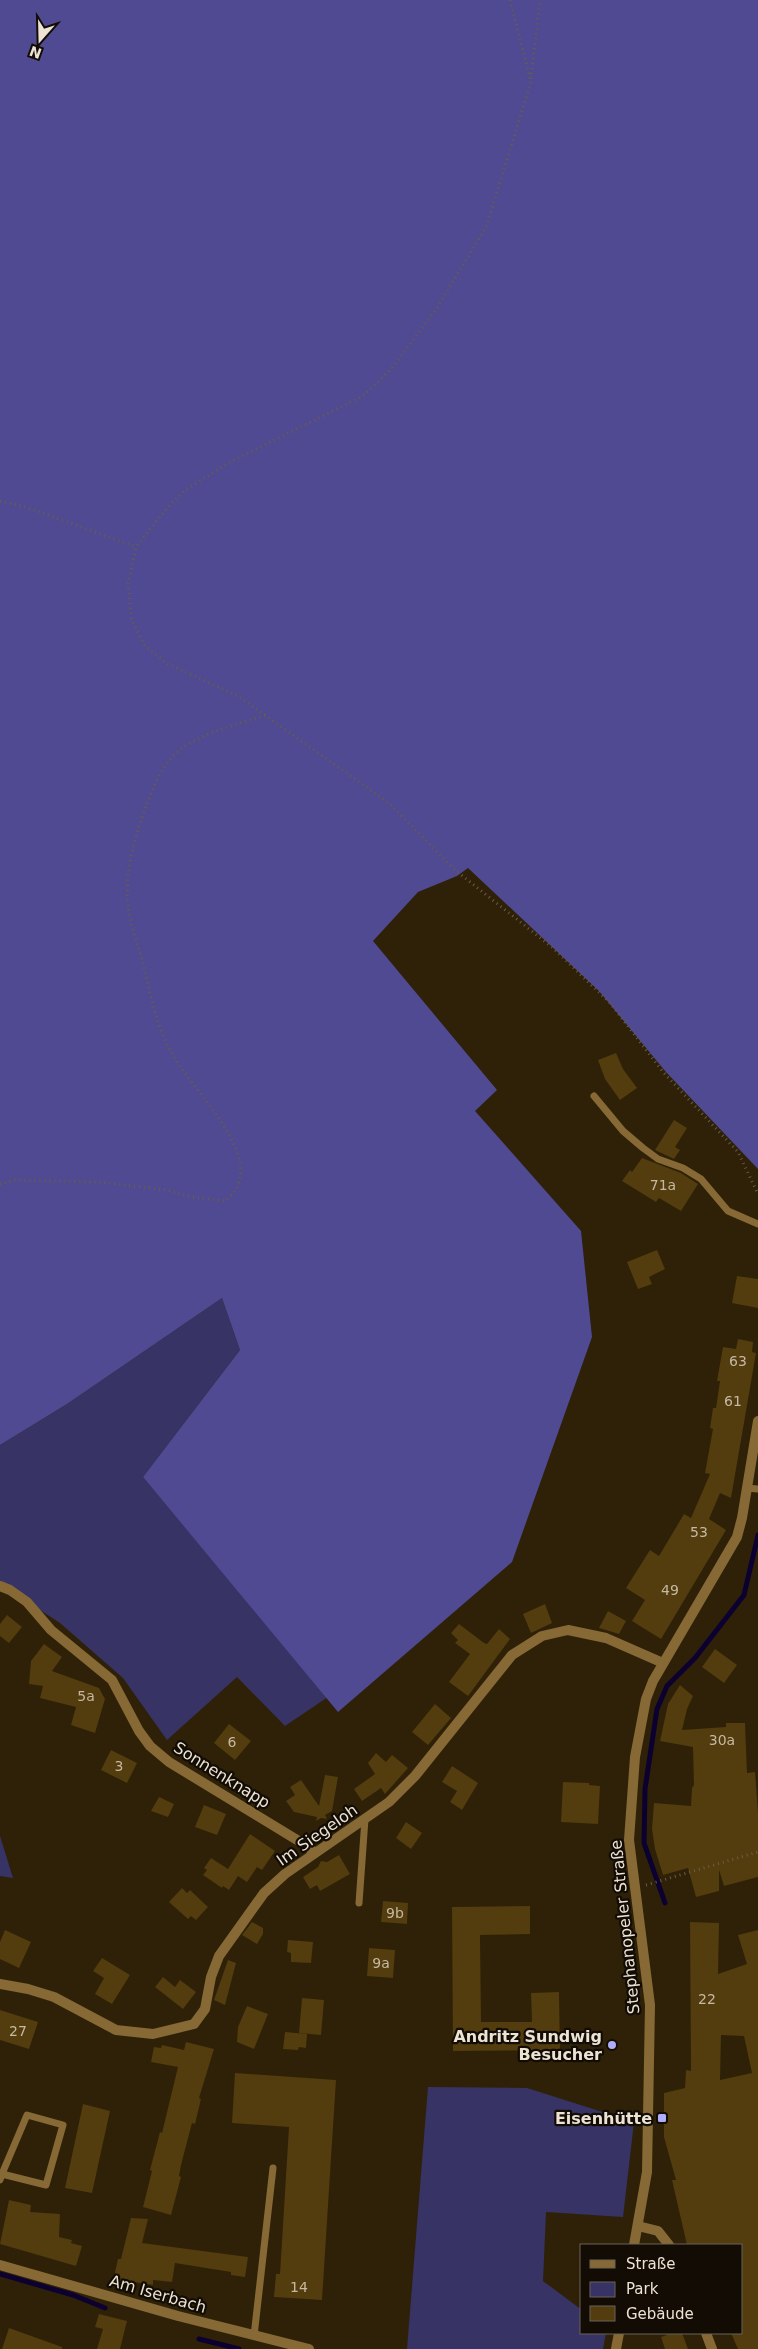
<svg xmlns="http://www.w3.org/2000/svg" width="758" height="2349" viewBox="0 0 758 2349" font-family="'DejaVu Sans',sans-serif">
<rect width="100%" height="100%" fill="#2e2108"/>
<path fill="#373365" d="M222,1298L240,1350L143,1477L328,1697L285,1726L237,1677L167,1740L123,1678L60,1623L0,1584V1445L67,1404Z
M0,1836L13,1878L0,1876Z
M428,2087L527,2088L634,2122L623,2217L546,2212L543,2281L582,2310V2333H606L603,2349H407Z"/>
<path fill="#504a93" d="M0,0H758V1169L666,1072L599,991L468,868L457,876L418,892L373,941L497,1090L475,1111L581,1231L592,1337L512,1562L338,1712L143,1477L240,1350L222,1298L67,1404L0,1445Z"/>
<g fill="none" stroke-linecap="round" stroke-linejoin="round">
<path stroke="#0c0030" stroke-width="5" d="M665,1903L644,1843L645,1789L657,1709L667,1686L695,1658L744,1595L758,1535
M0,2274L73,2295L105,2308
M199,2339L239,2349"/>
</g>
<path fill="#533c0d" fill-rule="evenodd" d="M616,1053L623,1069L637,1088L620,1100L605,1079L598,1060Z
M674,1120L687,1128L675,1147L680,1150L674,1159L655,1150Z
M642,1158L681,1173L698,1184L681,1211L659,1198L656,1202L622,1181L630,1170L632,1172Z
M657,1250L665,1269L649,1277L652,1284L638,1289L627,1262Z
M737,1276L758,1279V1308L732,1303Z
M738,1339L753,1342L752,1352L756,1353L731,1498L720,1493L709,1519L726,1530L661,1639L632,1621L645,1600L626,1588L650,1550L659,1556L684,1514L691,1518L710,1474L705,1473L713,1429L710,1428L713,1408H716L720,1381H717L723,1347L736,1349Z
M545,1604L552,1623L531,1633L523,1614Z
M608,1611L626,1621L619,1634L599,1628Z
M7,1615L22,1627L9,1643L0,1636V1624Z
M459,1624L484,1643L487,1644L499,1629L510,1639L468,1696L449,1682L470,1654L455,1643L458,1640L451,1633Z
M44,1644L62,1657L52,1671L99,1688L105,1699L95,1733L71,1725L76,1707L40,1698L43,1686L29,1684L31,1661Z
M715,1649L737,1665L724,1683L702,1667Z
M680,1685L693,1696L687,1709L682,1730L726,1727V1723H745L747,1773L755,1772L758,1812V1877L724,1886L719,1870V1891L696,1897L688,1868L663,1875L655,1849L652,1829L654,1803L691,1806L692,1788L694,1785L693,1747L660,1741L668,1704Z
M435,1704L451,1718L428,1745L412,1732Z
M229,1724L251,1741L235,1760L214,1743Z
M111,1750L137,1763L127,1783L101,1770Z
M376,1753L386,1762L392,1755L408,1768L385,1794L381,1788L362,1801L354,1789L375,1774L368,1763Z
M452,1766L478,1783L462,1810L450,1802L457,1791L442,1782Z
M325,1775L338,1777L332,1811L325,1815L327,1819L321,1818L316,1821L317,1817L294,1812L286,1801L295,1795L290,1787L301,1780L319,1806Z
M563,1782L589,1783V1785L600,1786L598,1824L561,1822Z
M159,1797L174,1804L168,1817L151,1811Z
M204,1805L226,1814L217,1835L195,1827Z
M406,1822L422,1833L411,1849L396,1838Z
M250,1834L275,1851L262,1870L257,1867L247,1882L238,1876L229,1890L223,1886L222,1888L203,1875L207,1870L204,1868L211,1858L228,1869Z
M339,1855L350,1874L320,1891L317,1885L310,1889L303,1877L318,1867L321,1861L327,1862Z
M182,1888L187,1893L190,1890L208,1907L196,1920L191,1916L188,1919L169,1902Z
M383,1901L408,1903L407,1924L381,1922Z
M530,1906V1934L480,1935L481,2022H532L531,1993L559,1992L560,2050L453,2051L452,1907Z
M252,1922L263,1928V1934L257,1944L242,1935Z
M690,1922L719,1923L718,1974L747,1964L738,1935L758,1930V2349H738L731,2333H742V2245H687L672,2180H676L664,2137V2093L685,2088L686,2070L691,2071ZM721,2035L744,2036L752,2073L720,2080Z
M5,1930L31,1942L19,1968L0,1959V1942Z
M288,1940L313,1942L311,1963L291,1962V1953L287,1952Z
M369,1948L395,1950L393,1978L367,1976Z
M102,1958L130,1975L112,2004L95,1994L104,1978L93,1971Z
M228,1960L236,1963L225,2005L214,2000Z
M163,1977L175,1987L180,1980L196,1992L183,2009L155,1987Z
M302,1998L324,2000L321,2035L299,2033Z
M247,2006L268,2014L254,2049L237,2042L238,2027Z
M0,2010L38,2022L29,2049L0,2040Z
M285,2032L307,2034L306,2048L299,2047L298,2050L283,2049Z
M186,2042L214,2049L199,2098L201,2099L195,2124L192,2123L181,2165L179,2176L181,2177L171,2215L143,2207L152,2171L150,2170L160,2132L162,2133L178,2067L151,2062L154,2047L161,2048L162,2045L184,2050Z
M235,2073L336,2080L322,2300L274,2297L276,2274H280L289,2127L232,2123Z
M83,2104L110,2111L92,2193L65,2188Z
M9,2200L31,2205L30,2212L60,2214L59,2237L72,2240L71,2243L82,2246L76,2266L0,2244Z
M131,2218L148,2219L142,2243L248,2257L245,2277L231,2275V2272L175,2263L172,2282L153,2280V2285L128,2281L127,2284L113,2281L118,2259H121Z
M99,2314L127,2321L120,2349H97L103,2329L95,2327Z
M9,2328L62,2347V2349H2Z
M666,2333H682L688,2349H665L661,2337L667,2335Z"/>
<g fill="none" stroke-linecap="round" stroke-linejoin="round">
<path stroke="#695d48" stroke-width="3" stroke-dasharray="1 4" stroke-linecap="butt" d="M510,0L531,82L486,227L437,308L392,368L363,396L230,462L184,491L167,508L136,547L128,586L132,621L145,646L168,664L238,696L390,804L455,870L553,948L610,1003L663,1072L738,1152L758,1194
M531,79L540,0
M0,501L26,507L136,547
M0,1184L14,1180L101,1182L167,1190L191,1197L225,1201C239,1190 244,1176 239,1158C225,1113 184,1082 165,1040C155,1017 150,992 144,967C139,947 130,926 128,905C124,872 135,837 146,806C153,789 160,769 173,756C197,733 234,726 265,715
M646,1885L758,1852"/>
<path stroke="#866935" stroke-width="7" d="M594,1096L623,1131L643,1148L658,1159L683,1168L701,1179L728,1211L758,1224
M746,1488L758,1489
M359,1903L365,1819
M0,2180L2,2174L27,2115L63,2125L46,2185L2,2174
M254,2336L273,2168"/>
<path stroke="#866935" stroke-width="10" d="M0,1586L10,1590L27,1602L51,1630L112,1680L139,1731L150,1746L169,1762L307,1846L315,1853
M0,1984L28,1989L54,1997L116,2030L153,2034L194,2024L205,2009L211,1977L219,1956L264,1893L285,1874L389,1802L415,1776L512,1655L542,1636L568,1630L606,1638L663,1663
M638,2226L658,2231L669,2245
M0,2265L178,2316L309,2349
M706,2333L712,2349"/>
<path stroke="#866935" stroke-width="10" d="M634,2245L647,2172L650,2005L629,1840L635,1757L646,1699L653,1681L737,1537L742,1518L758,1421
M616,2349L619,2333"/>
</g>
<g fill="#afaefa" stroke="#120c04" stroke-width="2">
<circle cx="612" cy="2045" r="5"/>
<rect x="657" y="2113" width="10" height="10" rx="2.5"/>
</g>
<g text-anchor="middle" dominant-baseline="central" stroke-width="4.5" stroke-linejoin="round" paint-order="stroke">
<g font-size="14" fill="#c6b9a3">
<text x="663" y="1185">71a</text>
<text x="738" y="1361">63</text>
<text x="733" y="1401">61</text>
<text x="699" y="1532">53</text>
<text x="670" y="1590">49</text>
<text x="86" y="1696">5a</text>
<text x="722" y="1740">30a</text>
<text x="232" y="1742">6</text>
<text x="119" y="1766">3</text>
<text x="395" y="1913">9b</text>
<text x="381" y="1963">9a</text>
<text x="707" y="1999">22</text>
<text x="18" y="2031">27</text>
<text x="299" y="2287">14</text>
</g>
<g font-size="16" fill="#ece3d5" stroke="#120c04">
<text transform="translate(222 1775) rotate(32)">Sonnenknapp</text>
<text transform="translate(317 1835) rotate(-35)">Im Siegeloh</text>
<text transform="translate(625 1927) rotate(-96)">Stephanopeler Straße</text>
<text transform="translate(158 2294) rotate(16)">Am Iserbach</text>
</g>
<g font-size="16" font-weight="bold" fill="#ece3d5" stroke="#120c04" text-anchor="end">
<text x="602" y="2036">Andritz Sundwig<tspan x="602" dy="18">Besucher</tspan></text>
<text x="652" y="2118">Eisenhütte</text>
</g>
</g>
<rect x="580" y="2244" width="162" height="90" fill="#120c04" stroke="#696258"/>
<rect x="590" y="2260" width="25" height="8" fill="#866935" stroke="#696258"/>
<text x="626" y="2269" font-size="15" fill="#ece3d5">Straße</text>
<rect x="590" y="2282" width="25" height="15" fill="#373365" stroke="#696258"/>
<text x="626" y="2294" font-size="15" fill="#ece3d5">Park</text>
<rect x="590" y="2306" width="25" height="15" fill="#533c0d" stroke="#696258"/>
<text x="626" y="2319" font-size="15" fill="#ece3d5">Gebäude</text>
<g transform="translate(40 40) rotate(200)" stroke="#120c04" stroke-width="4" paint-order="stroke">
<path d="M0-4L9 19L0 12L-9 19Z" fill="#ece3d5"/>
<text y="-8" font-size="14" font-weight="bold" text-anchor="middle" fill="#ece3d5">N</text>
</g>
</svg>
